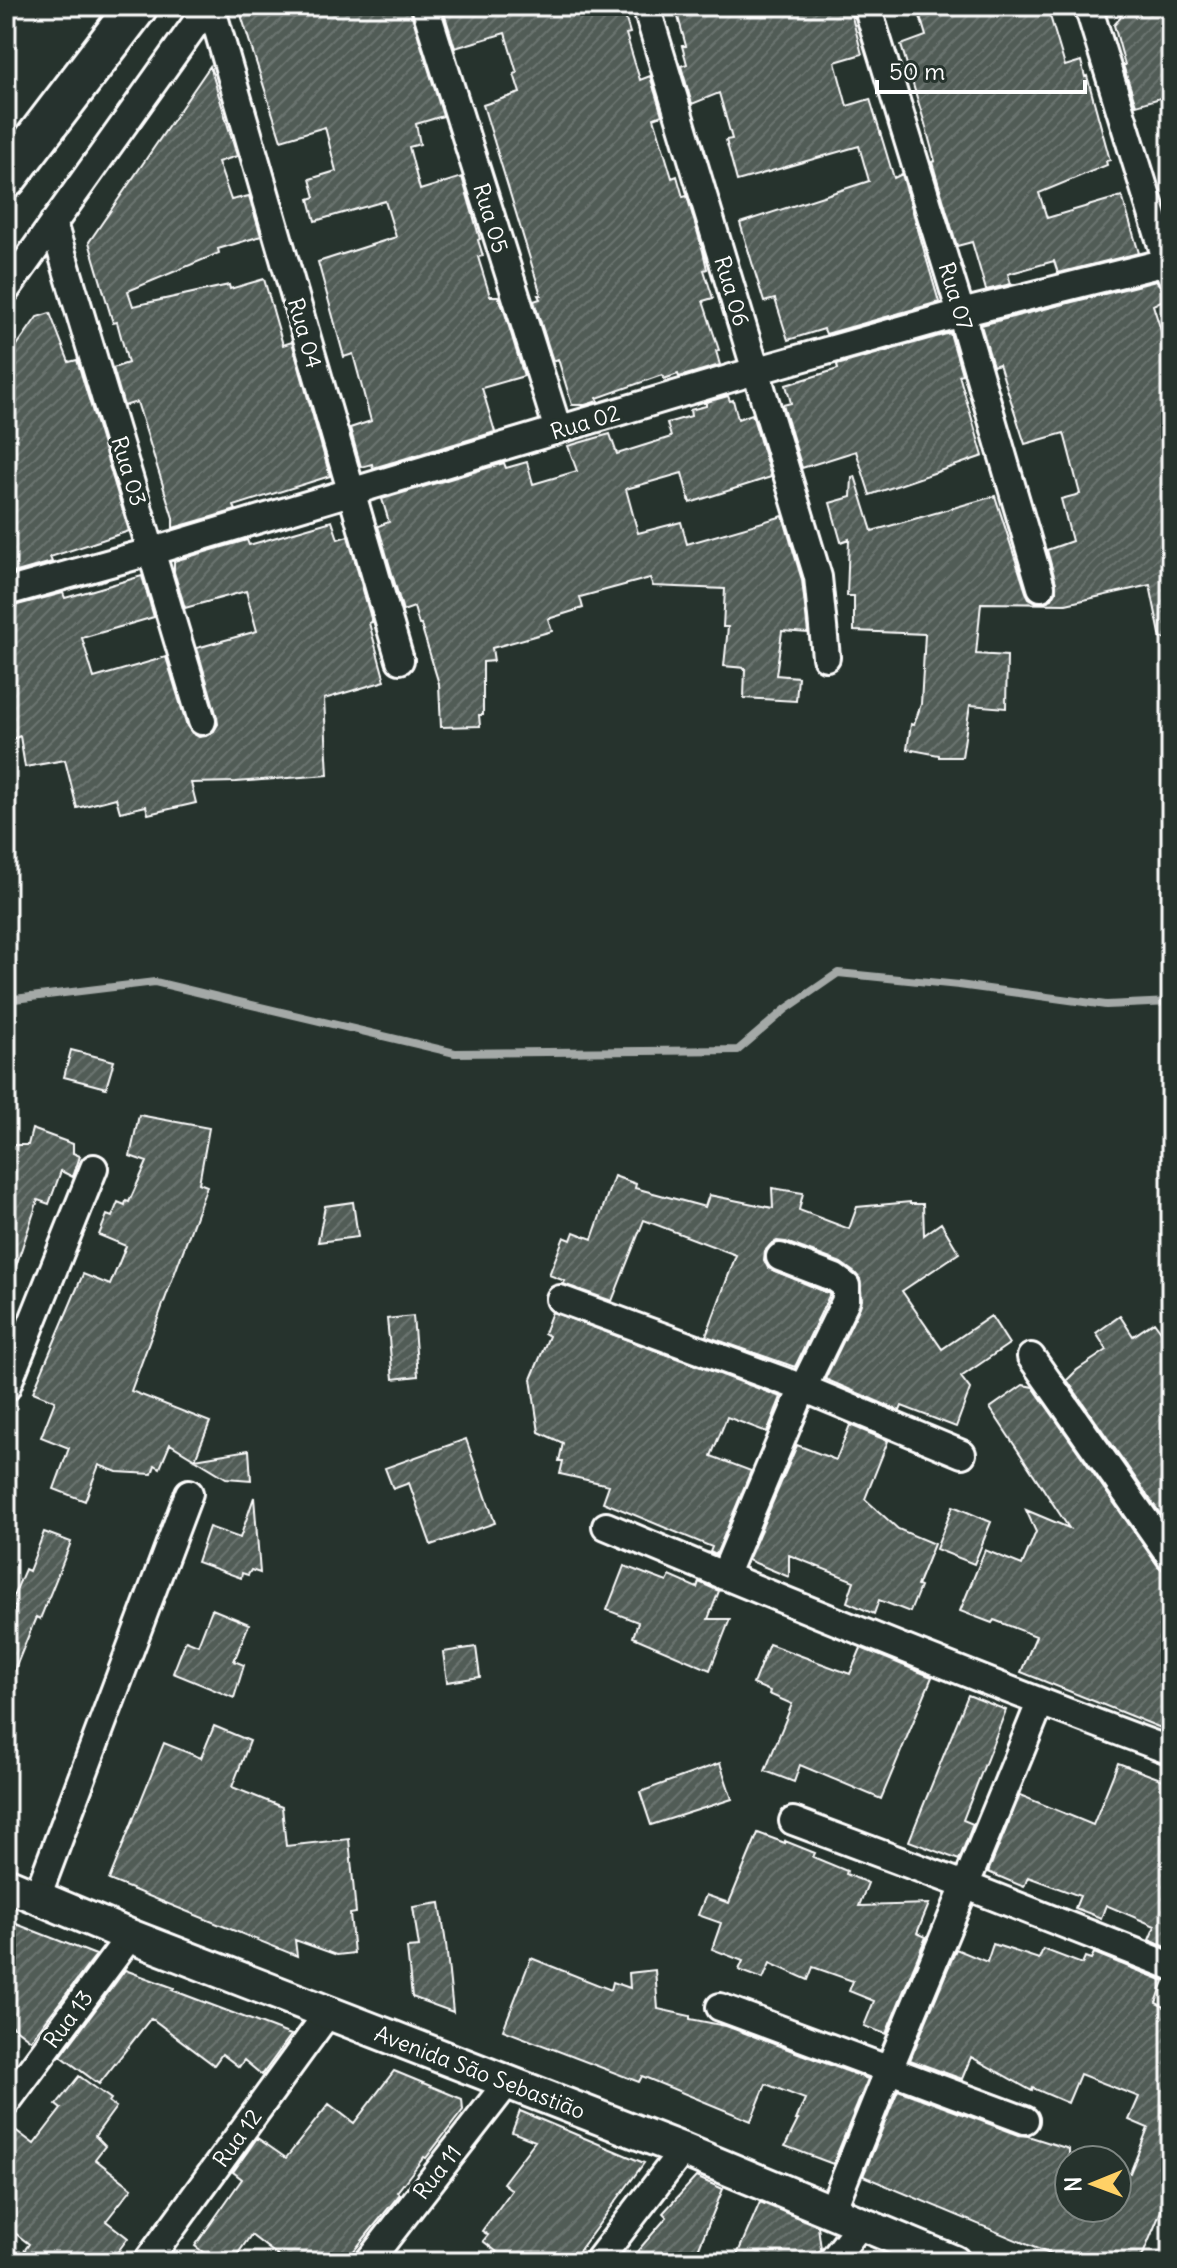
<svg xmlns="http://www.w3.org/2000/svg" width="1177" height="2268" viewBox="0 0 1177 2268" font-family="Delius,sans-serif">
<defs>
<pattern id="building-hatch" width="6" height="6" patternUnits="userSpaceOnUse" patternTransform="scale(2)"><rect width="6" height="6" fill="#515c57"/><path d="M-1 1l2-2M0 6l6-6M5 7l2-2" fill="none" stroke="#6b7470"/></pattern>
</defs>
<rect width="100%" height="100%" fill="#26332d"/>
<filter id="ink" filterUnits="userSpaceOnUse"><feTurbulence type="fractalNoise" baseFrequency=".0125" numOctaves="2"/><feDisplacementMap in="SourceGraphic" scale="16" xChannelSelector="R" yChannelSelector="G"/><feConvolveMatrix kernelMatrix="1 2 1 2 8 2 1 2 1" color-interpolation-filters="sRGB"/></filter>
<g filter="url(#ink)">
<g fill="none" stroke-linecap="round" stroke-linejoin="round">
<path stroke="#a4a9a7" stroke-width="8" d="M6,1000L155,982L455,1053L738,1050L786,1009L838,973L959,985L1106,1005L1171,1002"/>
</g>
<path fill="url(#building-hatch)" stroke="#fff" stroke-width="2" d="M247,6H409L443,116L416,124L420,144L409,147L420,190L462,177L480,239L478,240L483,256L478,257L490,296H498L504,310L524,376L482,388L495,432L373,468L372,464L361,467L350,428L371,421L353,354L344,357L318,262L396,237L385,201L315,221L309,199L315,197L310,179L336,171L325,127L281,140L242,18V13Z
M442,6H622L630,33L626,34L640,80L650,76L662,115L654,118L672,178L677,176L683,197L687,196L703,251L707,269L704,270L713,298L703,301L719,350L716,351L720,365L679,377L678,374L664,379L662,375L597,398L598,401L585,405H572L558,359L553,361L534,301L540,299L538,295H541L483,105L520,93L514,74L517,73L505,33L455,48Z
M675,6H849L862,54L835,62L847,106L870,99L894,178L902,174L939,302L826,334L824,329L788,340L775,299L764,302L740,223L869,181L859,146L737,181L726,140L732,139L719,93L692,104L681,66L687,64L682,46H686Z
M917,6H1047L1065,66L1081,61L1085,77L1087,76L1110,160L1106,161L1107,165L1039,193L1047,218L1122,196L1139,253L1058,273L1054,261L1008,274L1011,284L986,290L972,242L957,246L932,162L935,161L925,124L901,45L926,36Z
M1118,6H1171V95L1136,105L1123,65H1125L1114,25L1121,17Z
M210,66L237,156L218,162L231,200L249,196L261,236L218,249L219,253L128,291L133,306L229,285L230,289L264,279L283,345L292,342L330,476L234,506L236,510L173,528V518L137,402L124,406L113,368L128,363L117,322L113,323L89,242Z
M1156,281L1161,287L1171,291V296L1153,305L1171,362V638L1161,639L1150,585L1066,604L981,603L976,654L1007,656L1006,708L970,705L962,757H939V755L907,749L911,724L914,725L921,704L925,634L854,631V596H847L849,539L841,542L830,503L851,497L852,477L855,476L872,531L995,496L1026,592L1029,598L1036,602H1045L1052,599L1056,592V583L1047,550L1072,541L1061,499L1080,494L1064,433L1025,444L999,364L993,366L981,325Z
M50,313L69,362L77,360L129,531L50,557L52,562L6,575V361L37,317Z
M950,333L962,374L959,375L983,456L870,495L856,451L802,468L783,405L791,403L786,385L838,369L837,365Z
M728,396L730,401L733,400L738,419L752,414L771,477L690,503L682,473L626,489L638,533L681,522L687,544L783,516L802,580L808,633L782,631L776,675L798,677L796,701L744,698L745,668L724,666L728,627H723L725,589L653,586L650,578L580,597L583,608L548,619L552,631L492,648L494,661L483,662V715H479L480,726L441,727L439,684L421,625H419L414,607L403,611L378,526L389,522L382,499L504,463L506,468L527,462L533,484L577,471L568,446L610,434L617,454L671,437L667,423L691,416L690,410L706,406V403H703Z
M332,521L338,539L348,536L372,622L369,623L385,681L324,699L328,775L236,782L191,783L196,803L148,814L146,806L120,812L116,798L77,808L65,760L25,767L20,736L13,739L6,714V608L63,593L65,598L142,576L154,617L82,638L94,678L166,657L187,726L192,733L199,737L206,736L214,731L218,724L217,717L197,648L257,631L246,591L185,608L174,572V561L247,540L249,545Z
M71,1050L114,1061L106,1088L64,1077Z
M139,1115L209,1128L199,1183L207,1186L131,1391L210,1422L195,1459L249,1450L251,1480L226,1478L170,1444L160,1468L155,1465L152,1474L117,1472L99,1465L85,1501L54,1489L69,1448L41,1437L55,1401L33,1392L83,1274L110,1285L126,1246L99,1235L107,1215L112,1217L118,1202L125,1205L126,1201L129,1202L147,1162L130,1156Z
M32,1129L73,1144V1153L80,1156L73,1177L61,1171L49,1204L38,1200L10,1284L6,1283V1166L14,1145H28Z
M614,1176L636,1184L635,1188L705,1207L709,1195L773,1208L772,1188L803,1193L799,1210L849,1229L857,1207L910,1202V1204H923L924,1235L941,1223L959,1253L902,1291L942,1349L991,1316L1009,1344L961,1377L970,1389L956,1427L902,1406L900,1411L825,1379L860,1307L862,1300L860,1279L855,1273L841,1263L786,1242L777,1241L771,1244L765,1251L764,1260L768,1268L830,1294L795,1367L706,1336L736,1255L644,1220L612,1301L563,1284L565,1281L549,1275L564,1237L571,1240L574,1232L592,1239Z
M353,1202L358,1237L318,1242L325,1206Z
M552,1312L781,1397L767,1432L727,1417L711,1456L751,1471L716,1555L710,1552L712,1547L603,1502L609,1485L560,1474L563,1461H559L563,1443L539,1432L531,1379L549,1336L544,1333Z
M413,1316L418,1376L393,1379L387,1319Z
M1120,1316L1133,1336L1154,1322L1168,1341L1162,1345L1171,1357V1529L1067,1380L1077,1370L1107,1350L1096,1333Z
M1023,1385L1033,1387L1158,1566L1164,1571L1171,1573V1732L1021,1672L1036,1636L994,1620L992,1623L960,1611L985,1550L1022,1565L1036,1532L1026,1510L1069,1528L990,1408Z
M850,1425L888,1441L865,1499L898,1529L934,1544L917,1586L920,1587L910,1612L879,1600L874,1614L847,1602L854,1581L789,1555V1577L748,1560L797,1445L836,1460Z
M466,1439L495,1523L431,1545L409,1483L393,1489L385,1468Z
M254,1497L260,1573L251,1570L248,1575L242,1573L241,1578L197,1562L209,1527L240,1538Z
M953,1506L991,1522L974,1564L936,1549Z
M44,1532L71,1542L40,1619L36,1617L6,1691V1632L16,1607L10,1604L25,1569L29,1571Z
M624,1566L667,1582L670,1576L697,1588L699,1582L719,1591L708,1619H730L710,1670L633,1637L638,1622L607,1610Z
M212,1609L249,1624L234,1661L244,1665L234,1698L173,1673L186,1640L198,1645Z
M769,1644L850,1674L861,1648L932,1677L881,1799L800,1765L794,1782L765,1771L792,1704L769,1694L770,1691L753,1684Z
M476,1647L480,1677L447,1682L443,1652Z
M968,1695L1006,1710L963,1820L973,1824L959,1860L909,1841Z
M214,1726L250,1741L232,1787L282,1807L286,1846L349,1839L356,1913L350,1914L354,1953L337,1955L295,1940L297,1956L109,1880L164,1743L201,1758Z
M720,1763L732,1799L651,1825L640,1792Z
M1118,1763L1171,1783V1949L1149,1940L1155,1926L1106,1905L1101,1918L1075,1908L1080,1896L1028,1877L1024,1887L988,1872L1020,1795L1093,1825Z
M758,1833L785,1843V1841L815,1853L813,1857L847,1871L846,1874L868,1883L859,1906L929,1904L917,1933L926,1937L886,2034L864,2026L874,2001L849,1991L853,1981L813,1967L808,1980L770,1963L763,1979L739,1970L743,1961L712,1949L721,1923L698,1915L706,1895L729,1903Z
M440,1903L446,1944L453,2012L412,1997L407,1948L419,1947L413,1907Z
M6,1920L96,1955L31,2040L6,2021Z
M993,1944L1039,1959L1043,1949L1082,1964L1085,1957L1091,1959L1094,1953L1164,1981L1156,2003L1171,2010V2187L1140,2262H1069L863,2176L898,2090L1019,2135L1028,2136L1069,2149V2208H1117V2168L1130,2173L1148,2128L1129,2120L1139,2097L1080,2074L1068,2103L1033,2088L1032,2091L971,2057L962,2079L910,2060L956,1949L987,1962Z
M531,1958L611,1990L613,1982L630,1988L629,1973L655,1970L658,2009L690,2016V2019L726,2026L868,2079L833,2164L785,2146L798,2120H796L805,2099L766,2084L751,2121L642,2076L639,2082L503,2030Z
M125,1970L174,1988L172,1990L291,2035L262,2075L244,2060L239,2067L222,2054L214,2065L151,2018L99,2084L61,2056Z
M394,2071L462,2099L463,2110L426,2158L424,2157L397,2192L400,2194L345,2262H286L251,2235L232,2262H216L195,2246L242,2179L233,2172L257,2138L286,2158L329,2104L354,2123Z
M79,2076L111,2099L109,2102L116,2107L95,2136L105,2146L95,2159L132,2188L106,2221L128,2238L110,2262H16L29,2244L6,2226V2123L34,2144L61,2109L56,2105Z
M520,2111L644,2163L571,2262H486L497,2252L483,2241L488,2235L482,2231L512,2190L503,2183L535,2141L512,2132Z
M696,2177L723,2189L693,2262H628L667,2217L663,2213Z
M760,2202L818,2226L821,2249L815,2262H734Z"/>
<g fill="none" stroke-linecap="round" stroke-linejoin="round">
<defs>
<path id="minor" d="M211,6L400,660
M425,6L558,430
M646,6L818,577L826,657
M867,6L961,313L1041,587
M1088,6L1171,275
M53,223L202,721
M6,290L208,6
M6,592L153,551L755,371L961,313L1167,262
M560,1299L803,1388L962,1454
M1031,1357L1171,1557
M6,1388L94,1168
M606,1526C793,1605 981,1681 1171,1751
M724,1576L803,1388L846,1300V1286L835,1278L780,1257
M793,1821L967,1886L1171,1966
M37,1897L189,1493
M720,2007L1025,2120
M6,2103L130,1936
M832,2211C899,2040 972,1873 1040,1703
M147,2262L328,2013
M368,2262L507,2083
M597,2262L683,2150
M831,2262L861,2224"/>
<path id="tertiary" d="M6,1884L130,1936L683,2150L954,2262"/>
<path id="primary" d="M6,178L137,6"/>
</defs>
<use href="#minor" stroke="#fff" stroke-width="32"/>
<use href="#tertiary" stroke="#fff" stroke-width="38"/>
<use href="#primary" stroke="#fff" stroke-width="46"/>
<use href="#minor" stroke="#26332d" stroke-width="26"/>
<use href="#tertiary" stroke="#26332d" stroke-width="32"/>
<use href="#primary" stroke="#26332d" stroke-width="40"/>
</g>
</g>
<g text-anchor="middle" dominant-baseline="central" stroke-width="7" stroke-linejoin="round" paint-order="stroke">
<g font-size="22" fill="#fff" stroke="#26332d">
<text transform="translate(491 218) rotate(73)">Rua 05</text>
<text transform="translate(732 291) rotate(73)">Rua 06</text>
<text transform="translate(956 296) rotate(73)">Rua 07</text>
<text transform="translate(305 333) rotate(74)">Rua 04</text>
<text transform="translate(585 422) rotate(-17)">Rua 02</text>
<text transform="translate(129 471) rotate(73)">Rua 03</text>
<text transform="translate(68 2019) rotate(-53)">Rua 13</text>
<text transform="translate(480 2072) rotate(21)">Avenida São Sebastião</text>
<text transform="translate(237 2138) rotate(-54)">Rua 12</text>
<text transform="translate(437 2172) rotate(-52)">Rua 11</text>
</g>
</g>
<rect width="1177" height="2268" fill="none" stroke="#26332d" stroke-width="32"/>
<rect x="16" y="16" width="1145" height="2236" fill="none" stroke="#fff" stroke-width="3" filter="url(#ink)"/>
<g transform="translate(1093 2184) rotate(269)"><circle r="38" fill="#26332d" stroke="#7d8581" stroke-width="2"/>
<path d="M0-6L14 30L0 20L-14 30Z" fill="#ffd166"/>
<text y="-12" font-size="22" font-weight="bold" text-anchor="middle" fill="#ffffff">N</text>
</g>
<path d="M877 80v12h208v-12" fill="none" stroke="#ffffff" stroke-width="4"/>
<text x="889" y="80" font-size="24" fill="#ffffff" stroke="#26332d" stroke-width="6" paint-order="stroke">50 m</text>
</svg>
